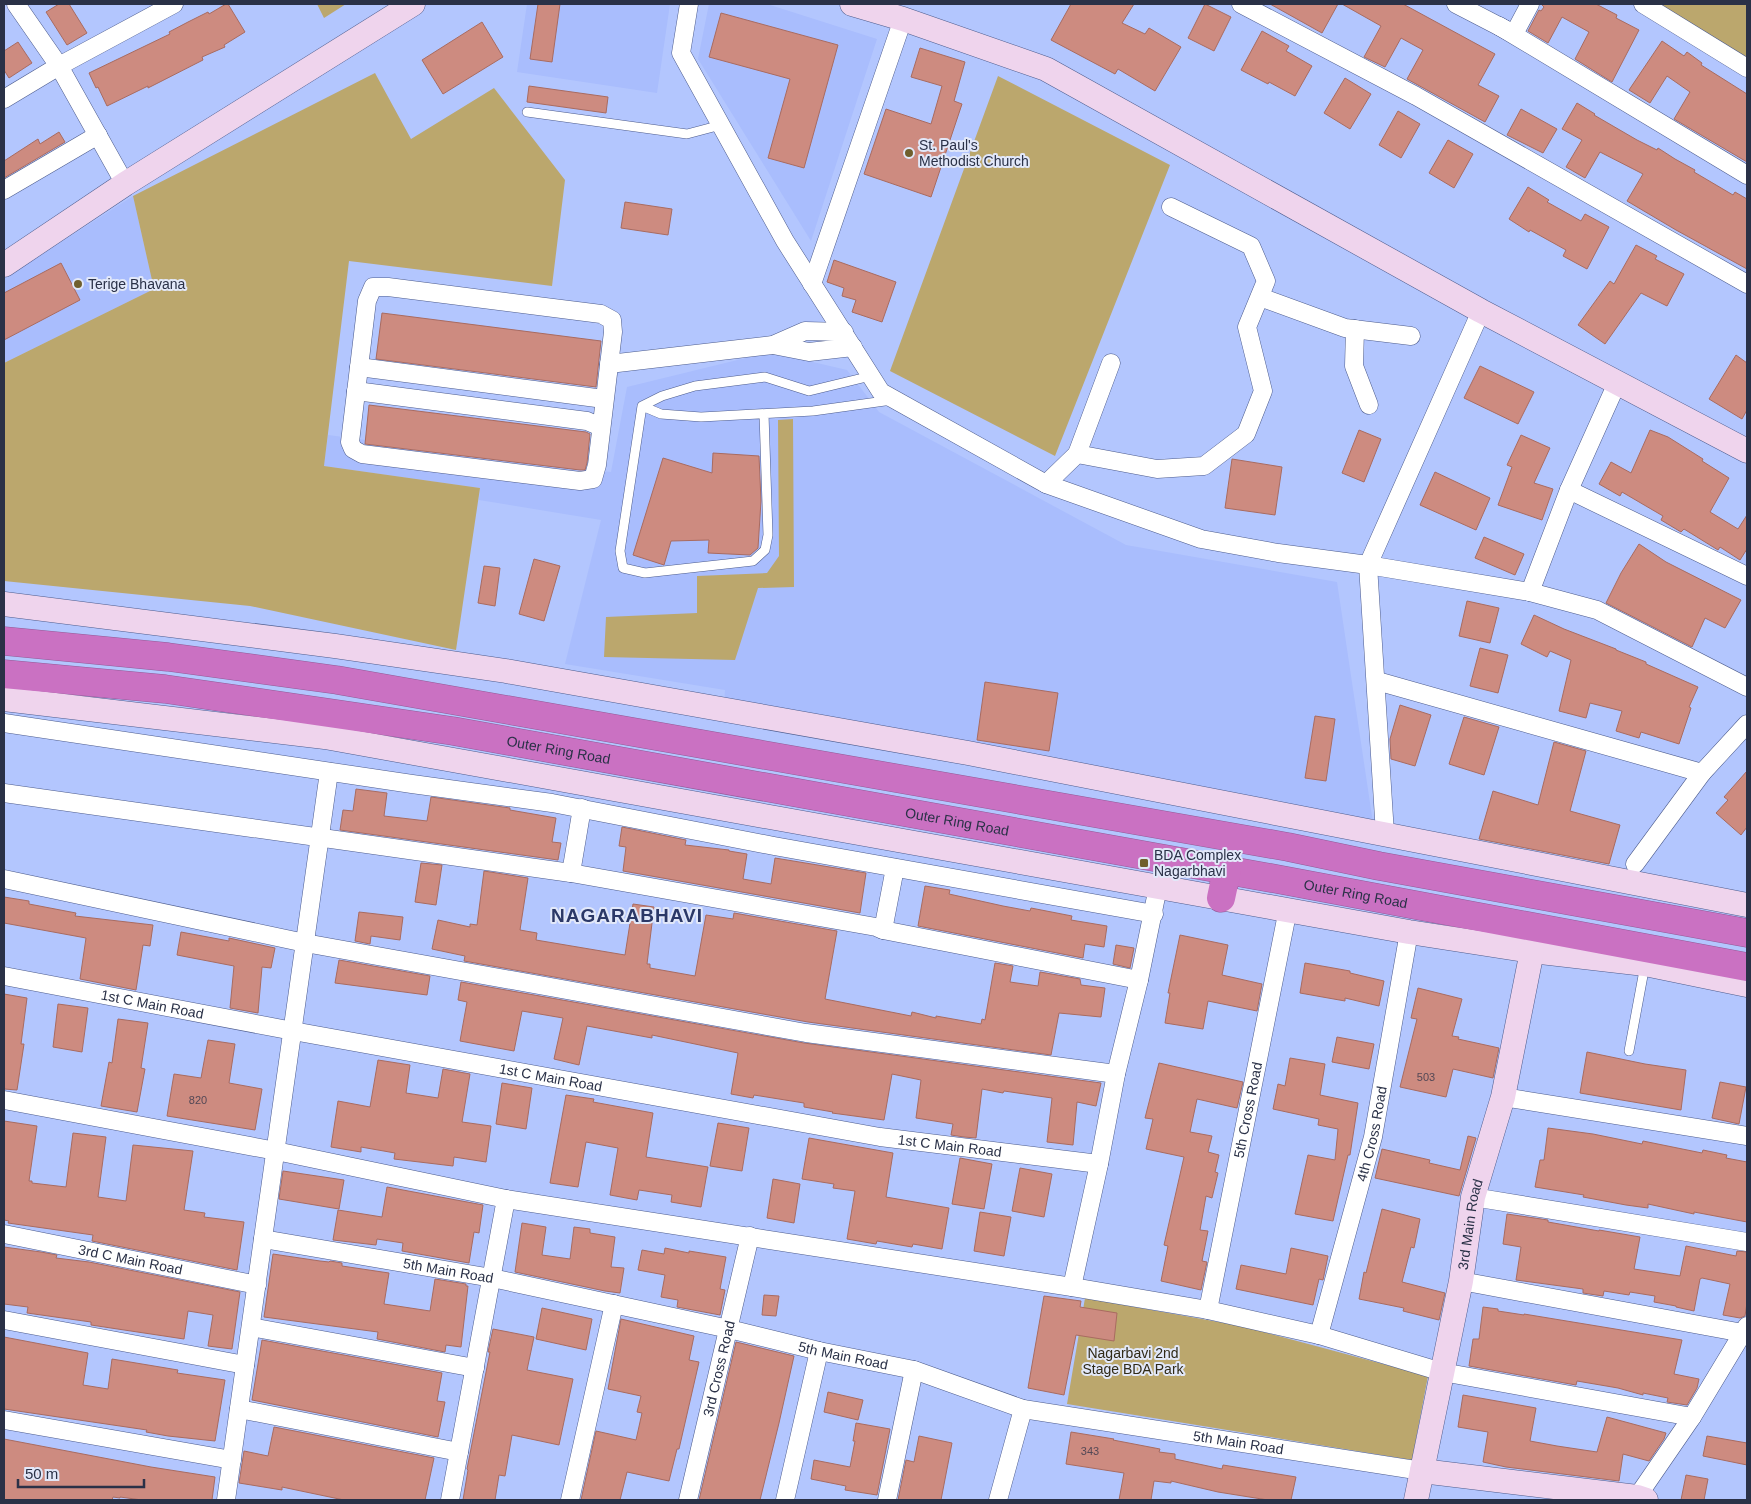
<svg xmlns="http://www.w3.org/2000/svg" width="1751" height="1504" viewBox="0 0 1751 1504" font-family="Arial,sans-serif">
<rect width="100%" height="100%" fill="#b3c6fe"/>
<path fill="#a9bdfd" d="M527,4H670L657,93L517,72Z
M709,4H767L877,39L811,241L698,59Z
M133,196L154,289L4,363V279Z
M770,352L847,370L879,412L1126,545L1337,582L1373,823L724,704L725,690L565,664L601,520L479,500L480,488L324,466L328,435L611,472L627,387Z"/>
<path fill="#bba76d" d="M317,4H346L324,18Z
M1655,4H1747V58Z
M375,73L411,139L494,88L565,180L552,286L349,261L324,466L480,488L456,650L250,606L4,581V363L154,289L133,196Z
M998,76L1170,165L1055,456L890,371Z
M793,419L794,587L758,588L735,660L604,657L606,617L697,613V576L767,573L779,556L778,420Z
M1085,1298L1241,1326L1428,1376L1412,1460L1067,1404Z"/>
<path fill="#cd8b80" stroke="#a96b60" d="M59,4H69L87,33L67,45L46,12Z
M226,4H228L245,32L224,45L225,47L202,57L203,60L148,88V86L107,106L98,87L96,88L89,73L170,34L169,32L188,22L208,12L209,14Z
M538,4H560L552,62L530,59Z
M1071,4H1134L1122,23L1145,34L1149,28L1181,47L1155,91L1118,69L1115,74L1051,40Z
M1205,4L1231,17L1214,51L1188,38Z
M1270,4H1338L1322,33Z
M1342,4H1403L1495,54L1478,85L1499,96L1485,122L1407,79L1423,50L1401,38L1385,67L1364,57L1381,26Z
M1541,4H1596L1617,15L1616,18L1639,30L1612,82L1575,59L1589,32L1562,17L1548,43L1528,31L1539,10L1541,11L1544,7Z
M721,13L838,45L804,168L768,158L790,79L709,57Z
M482,22L503,57L443,94L422,60Z
M1262,31L1289,46L1286,51L1312,66L1295,96L1269,82L1268,84L1241,70Z
M1662,41L1684,56L1687,52L1702,63L1701,65L1747,94V162L1674,119L1690,92L1667,76L1650,103L1629,90Z
M18,42L32,63L9,78L4,70V51Z
M920,48L965,62L954,101L962,104L931,197L864,174L886,109L931,124L942,86L911,77Z
M1345,78L1371,94L1350,129L1324,113Z
M529,86L608,97L606,113L527,102Z
M1577,103L1595,114L1594,115L1637,140L1657,150L1658,148L1675,159L1695,170L1694,172L1733,195L1735,192L1747,199V269L1676,230L1627,201L1643,174L1600,152L1585,178L1566,167L1582,140L1562,129Z
M1521,109L1557,129L1543,153L1507,135Z
M1398,111L1420,124L1401,158L1379,145Z
M59,132L65,142L4,178V161L38,139L40,144Z
M1448,140L1473,154L1454,188L1429,173Z
M1528,187L1549,200L1547,202L1581,221L1585,214L1609,227L1587,269L1563,256L1566,250L1530,230L1529,232L1509,219Z
M625,202L672,209L668,235L621,228Z
M1636,245L1657,256L1655,259L1684,274L1667,306L1641,293L1605,344L1578,325L1610,281L1614,284Z
M834,260L896,282L882,322L852,312L856,300L842,296L844,288L827,282Z
M61,263L80,300L4,340V293Z
M382,313L601,341L596,387L376,359Z
M1736,355L1747,363V410L1742,419L1709,399Z
M1480,366L1534,392L1518,424L1464,398Z
M369,405L586,432L590,434L587,463L585,470H580L365,444Z
M1359,430L1381,439L1364,482L1342,473Z
M1650,430L1668,437L1703,459L1702,461L1729,478L1710,512L1738,529L1747,515V549L1740,560L1720,547L1718,550L1684,529L1681,532L1661,520L1663,516L1622,492L1620,496L1599,484L1611,462L1631,473Z
M1521,435L1550,448L1534,483L1553,489L1542,520L1498,505L1512,467L1507,465Z
M713,453L759,456L761,501L758,548L750,555L708,553L709,540L671,541L664,565L633,555L663,458L712,473Z
M1232,459L1282,467L1275,515L1225,508Z
M1435,472L1490,498L1476,530L1420,505Z
M1484,537L1524,554L1515,575L1475,558Z
M1639,544L1666,562L1741,600L1725,628L1705,618L1692,647L1606,603L1621,573Z
M534,559L560,566L544,621L519,614Z
M484,566L500,568L495,606L478,603Z
M1467,601L1499,608L1490,643L1459,636Z
M1534,615L1564,629L1616,649V650L1646,662V664L1698,687L1689,707L1691,708L1679,744L1641,732L1639,738L1616,731L1622,711L1590,703L1586,718L1559,711L1571,660L1550,651L1547,657L1521,644Z
M1480,648L1508,655L1498,693L1470,686Z
M985,682L1058,693L1049,751L977,740Z
M1400,705L1431,715L1415,766L1391,759L1390,739Z
M1315,716L1335,719L1326,781L1305,778Z
M1464,717L1499,727L1484,775L1449,764Z
M1554,742L1586,751L1570,811L1620,825L1609,864L1479,839L1493,791L1538,805Z
M1747,771V827L1741,835L1716,813L1728,800L1724,797Z
M356,789L387,793L384,816L427,821L431,797L510,808V810L556,818L552,842L561,843L558,860L340,830L343,810L353,811Z
M622,827L686,840L685,845L729,850V851L747,854L743,879L771,884L775,858L866,873L860,913L623,871L626,847L619,846Z
M421,863L442,865L436,905L415,902Z
M484,871L528,878L520,930L537,933L536,940L625,955L633,904L654,907L647,964H650V968L695,976L706,915L733,919L734,913L837,931L825,999L911,1016L912,1012L936,1018V1016L981,1024L982,1019L985,1020L995,963L1013,966L1010,982L1038,986L1040,972L1080,979L1081,985L1105,988L1101,1017L1059,1013L1051,1055L808,1022L464,961L465,956L432,949L438,920L470,927V924L477,925Z
M925,886L950,890L949,894L1003,906L1030,911L1031,908L1072,916L1071,920L1107,926L1104,947L1085,944L1083,958L918,926Z
M4,897L29,901V904L76,913L75,916L153,925L150,946L143,945L136,990L80,979L86,938L4,923Z
M359,912L403,917L400,940L371,936L370,944L355,941Z
M181,932L229,941V938L275,948L271,968L262,967L258,1013L230,1008L234,966L177,955Z
M1180,935L1228,945L1222,975L1262,984L1257,1011L1208,1001L1203,1029L1165,1023L1170,993H1168Z
M1116,945L1134,948L1130,968L1113,964Z
M339,960L430,976L427,995L335,983Z
M1305,963L1350,971V973L1384,981L1379,1006L1345,998V1001L1300,993Z
M461,982L804,1043L1101,1083L1096,1106L1077,1102L1073,1145L1047,1142L1052,1098L1004,1091L1003,1093L982,1089L976,1138L964,1137L951,1135L953,1124L916,1118L921,1080L892,1074L884,1120L832,1113L833,1112L804,1107V1103L754,1095L753,1098L731,1094L738,1053L652,1035V1038L587,1026L579,1065L554,1059L563,1018L522,1011L514,1051L460,1041L467,1002L458,1000Z
M1418,988L1462,999L1452,1036L1459,1037L1458,1039L1499,1048L1493,1078L1453,1069L1446,1097L1400,1087L1417,1019L1411,1018Z
M4,994L27,998L21,1044H24L17,1090L4,1089Z
M58,1004L88,1008L82,1052L53,1047Z
M118,1019L148,1023L141,1068L145,1069L137,1112L101,1106L109,1062L112,1063Z
M1337,1037L1374,1044L1369,1069L1332,1062Z
M208,1040L235,1044L229,1083L262,1089L255,1130L167,1116L174,1074L201,1078Z
M1587,1052L1645,1064L1686,1070L1681,1110L1580,1093Z
M1290,1058L1325,1064L1320,1095L1358,1103L1350,1155H1348L1333,1221L1295,1214L1308,1155L1335,1160L1338,1129L1318,1125L1319,1119L1273,1109L1278,1084L1285,1086Z
M378,1060L410,1065L406,1093L438,1098L443,1069L470,1074L462,1122L491,1126L486,1162L454,1157L453,1166L394,1159L395,1153L361,1147V1152L331,1147L338,1101L370,1107Z
M1159,1063L1243,1082L1237,1108L1197,1099L1190,1132L1212,1136L1208,1152L1219,1155L1215,1172L1218,1173L1212,1198L1206,1196L1200,1230L1208,1231L1202,1261L1207,1262L1201,1290L1161,1281L1168,1246L1164,1245L1184,1157L1146,1149L1153,1119L1145,1118Z
M1720,1082L1746,1087L1739,1124L1712,1118Z
M502,1083L532,1088L526,1129L496,1124Z
M566,1095L594,1099L593,1102L653,1113L646,1157L708,1167L701,1207L671,1202L672,1195L639,1190L637,1200L610,1195L618,1148L586,1142L578,1187L550,1183Z
M4,1121L37,1126L29,1181H32V1183L66,1187L73,1133L106,1137L98,1197L126,1201L133,1145L193,1151L184,1210L205,1213L204,1217L244,1222L237,1270L92,1241L93,1235L8,1223L9,1221L4,1220Z
M718,1123L749,1128L742,1171L710,1166Z
M1548,1128L1593,1134L1642,1144L1643,1141L1702,1153L1703,1150L1727,1155L1726,1158L1747,1162V1222L1694,1212V1214L1648,1204V1208L1626,1205L1583,1197L1584,1195L1535,1187L1540,1160H1544Z
M1468,1136L1476,1138L1459,1196L1375,1178L1382,1149L1430,1160L1429,1163L1460,1170Z
M809,1138L893,1153L886,1197L949,1208L942,1249L913,1244L912,1247L877,1241L876,1244L847,1239L855,1191L833,1188L834,1184L802,1179Z
M960,1158L992,1164L984,1209L952,1204Z
M1020,1168L1052,1174L1044,1217L1012,1211Z
M283,1171L344,1180L339,1209L279,1199Z
M773,1179L800,1184L794,1223L767,1218Z
M387,1187L483,1205L479,1233L474,1232L469,1263L402,1251L403,1243L377,1239L376,1245L333,1240L338,1210L382,1217Z
M1382,1209L1420,1219L1414,1248L1411,1247L1402,1282L1445,1293L1439,1320L1403,1311L1404,1308L1359,1299L1364,1272L1366,1273Z
M980,1212L1011,1217L1004,1256L974,1251Z
M1507,1214L1548,1220V1222L1599,1231V1230L1640,1237L1634,1269L1680,1276L1686,1246L1736,1256L1737,1251L1747,1252V1303L1745,1316L1740,1318L1723,1315L1730,1284L1702,1278L1700,1279L1694,1311L1676,1307V1306L1654,1302L1655,1296L1630,1292L1629,1295L1604,1291L1603,1296L1583,1293V1289L1516,1280L1521,1247L1503,1244Z
M522,1223L546,1227L542,1255L570,1259L574,1227L590,1229V1233L615,1237L611,1267L624,1268L620,1293L605,1291L515,1272Z
M4,1247L41,1252L57,1255L56,1258L89,1262L240,1292L232,1349L208,1346L213,1315L188,1311L184,1339L91,1325V1322L27,1313L28,1307L4,1304Z
M665,1248L689,1253V1251L726,1257L720,1289L725,1290L720,1315L677,1307L678,1300L661,1297L665,1275L638,1270L642,1250L664,1254Z
M1291,1248L1328,1256L1323,1280L1319,1279L1313,1305L1236,1289L1241,1265L1286,1274Z
M273,1254L320,1261L329,1262L330,1261L342,1263V1266L389,1273L384,1304L430,1311L435,1279L466,1284V1286H468L461,1347L446,1345L445,1352L377,1339L378,1332L264,1317Z
M764,1295L779,1296L776,1316L762,1315Z
M1044,1296L1081,1301L1080,1307L1117,1313L1114,1341L1076,1335L1064,1395L1028,1388Z
M1483,1307L1498,1309V1311L1524,1315V1314L1682,1340L1674,1374L1699,1379L1697,1388L1687,1405L1667,1402L1668,1398L1643,1393V1395L1618,1388L1577,1381L1576,1385L1469,1366L1473,1339H1479Z
M542,1308L592,1319L586,1350L536,1339Z
M621,1319L694,1336L689,1360L699,1362L679,1449H677L669,1481L627,1472L620,1500H581L596,1431L636,1440L642,1413L637,1412L641,1396L608,1389Z
M493,1329L534,1337L527,1370L573,1379L559,1445L512,1435L505,1476L499,1475L495,1500H463L468,1470L467,1469L490,1352H488Z
M4,1337L88,1353L83,1385L108,1389L112,1359L178,1370L177,1373L225,1380L215,1441L168,1436L146,1432L147,1430L4,1409Z
M262,1340L442,1373L437,1401L445,1402L438,1437L252,1400Z
M736,1342L794,1356L779,1423L760,1500H699Z
M828,1392L863,1400L858,1420L824,1412Z
M1463,1395L1536,1408L1530,1441L1557,1446L1597,1452L1607,1417L1666,1433L1664,1439L1649,1461L1623,1454L1619,1481L1506,1467L1483,1462L1488,1432L1458,1427Z
M856,1423L890,1429L877,1495L845,1490L846,1486L811,1479L814,1460L850,1467L855,1441H853Z
M274,1427L434,1458L425,1500H344L282,1487V1490L239,1483L244,1451L268,1456Z
M1071,1432L1114,1439L1113,1440L1160,1449L1159,1452L1175,1454V1459L1222,1469L1223,1465L1296,1477L1291,1500H1268L1218,1492L1171,1481V1483L1154,1481L1151,1500H1119L1124,1473L1066,1464Z
M919,1436L952,1443L941,1500H898L906,1460L914,1462Z
M1707,1436L1747,1443V1465L1703,1456Z
M4,1439L151,1467L215,1477L212,1500H142L120,1497V1498L113,1497L112,1500H4Z
M1686,1475L1708,1479L1704,1500H1681Z"/>
<g fill="none" stroke-linecap="round" stroke-linejoin="round">
<defs>
<path id="lane" d="M527,112L687,134L721,125
M642,406L620,551L623,568L645,573L753,561L765,550L768,535L764,414
M642,406L661,414L701,417L813,411L892,400
M642,406L662,396L695,386L765,377L809,391L871,376
M1629,1051L1645,965"/>
<g id="street">
<path d="M16,4L59,66L125,184"/>
<path d="M689,4L681,53L785,241L881,392L1046,484L1201,539L1278,553L1368,565L1530,592"/>
<path d="M1241,4L1416,96L1747,284"/>
<path d="M1456,4L1514,34L1530,4"/>
<path d="M1643,4L1747,68"/>
<path d="M1499,26L1747,175"/>
<path d="M4,99L59,66L174,4"/>
<path d="M4,190L98,135"/>
<path d="M812,284L903,19"/>
<path d="M373,287H388L601,314L612,320L613,332L597,465L593,479L580,481L362,454L353,449L350,442L367,301Z"/>
<path d="M1260,297L1345,328L1411,336"/>
<path d="M1355,329L1354,366L1369,405"/>
<path d="M773,345L809,352L853,347"/>
<path d="M609,364L773,345L805,331L844,332"/>
<path d="M359,367L604,399"/>
<path d="M1617,383L1569,490L1530,592L1597,610L1747,687"/>
<path d="M356,391L587,421L601,427"/>
<path d="M1077,454L1111,363"/>
<path d="M1046,484L1077,454L1157,469L1204,466L1246,434L1263,391L1247,327L1266,281L1251,246L1171,207"/>
<path d="M1569,490L1747,576"/>
<path d="M1377,681L1702,773L1747,724"/>
<path d="M4,723L412,784L552,803L774,846L1154,914"/>
<path d="M4,793L571,873L876,927L883,930L1139,980"/>
<path d="M1385,834L1368,565L1481,311"/>
<path d="M1635,864L1702,773"/>
<path d="M571,873L582,808"/>
<path d="M4,879L305,943L806,1033L1116,1074"/>
<path d="M883,930L895,868"/>
<path id="s1" d="M4,976L293,1031L880,1137L1099,1164"/>
<path d="M1503,1097L1747,1136"/>
<path d="M4,1100L276,1151L506,1199L1072,1287L1208,1310L1319,1335L1442,1372L1692,1417"/>
<path d="M1473,1197L1747,1242"/>
<path id="s2" d="M4,1234L257,1285"/>
<path id="s3" d="M263,1239L492,1278L729,1329L819,1351L914,1370L1023,1409L1422,1471"/>
<path d="M1461,1281L1743,1333"/>
<path d="M1072,1287L1099,1164L1116,1074L1139,980L1158,887"/>
<path id="s4" d="M1208,1310L1288,909"/>
<path d="M4,1320L245,1365"/>
<path d="M251,1327L475,1368"/>
<path id="s5" d="M1319,1335L1373,1137L1409,932"/>
<path d="M239,1409L459,1452"/>
<path d="M4,1420L232,1460"/>
<path d="M1637,1497L1692,1417L1747,1326"/>
<path d="M226,1500L329,772"/>
<path d="M450,1500L506,1199"/>
<path d="M570,1500L614,1304"/>
<path id="s6" d="M688,1500L750,1236"/>
<path d="M785,1500L819,1351"/>
<path d="M887,1500L914,1370"/>
<path d="M998,1500L1023,1409"/>
</g>
<g id="secondary">
<path d="M852,4L903,19L1046,69L1481,311L1747,451"/>
<path d="M4,265L125,184L413,4"/>
<path d="M4,604L335,646L506,671L968,753L1747,905"/>
<path d="M4,699L325,737L1409,932L1532,951L1645,964L1747,985"/>
<path d="M1422,1471L1637,1497L1646,1500"/>
<path id="s7" d="M1416,1500L1461,1281L1473,1197L1503,1097L1532,951"/>
</g>
<g id="highway">
<path d="M4,641L168,657L337,680L1288,847L1379,866L1747,933"/>
<path id="s8" d="M4,674L165,689L453,731L1282,880L1747,967"/>
<path d="M1221,898L1227,870"/>
</g>
</defs>
<use href="#lane" stroke="#4d5c8d" stroke-width="10"/>
<use href="#street" stroke="#4d5c8d" stroke-width="19"/>
<use href="#secondary" stroke="#4d5c8d" stroke-width="25"/>
<use href="#highway" stroke="#925b97" stroke-width="29"/>
<use href="#lane" stroke="#fff" stroke-width="9"/>
<use href="#street" stroke="#fff" stroke-width="18"/>
<use href="#secondary" stroke="#efd4ed" stroke-width="24"/>
<use href="#highway" stroke="#ca71c2" stroke-width="28"/>
</g>
<g fill="#705f2d" stroke="#e2e8f9" stroke-width="2">
<circle cx="909" cy="153" r="5"/>
<circle cx="78" cy="284" r="5"/>
<rect x="1139" y="858" width="10" height="10" rx="2.5"/>
</g>
<g text-anchor="middle" dominant-baseline="central" stroke-width="4" stroke-linejoin="round" paint-order="stroke">
<g font-size="11" fill="#534855">
<text x="1426" y="1077">503</text>
<text x="198" y="1100">820</text>
<text x="1090" y="1451">343</text>
</g>
<g font-size="14" fill="#2a3147" stroke="#e2e8f9" text-anchor="start">
<text x="919" y="145">St. Paul's<tspan x="919" dy="16">Methodist Church</tspan></text>
<text x="88" y="284">Terige Bhavana</text>
<text x="1154" y="855">BDA Complex<tspan x="1154" dy="16">Nagarbhavi</tspan></text>
</g>
<g font-size="14" fill="#2a3147" stroke="#e2e8f9">
<text stroke="none"><textPath href="#s8" startOffset="560">Outer Ring Road</textPath></text>
<text stroke="none"><textPath href="#s8" startOffset="965">Outer Ring Road</textPath></text>
<text stroke="none"><textPath href="#s8" startOffset="1370">Outer Ring Road</textPath></text>
<text stroke="none"><textPath href="#s1" startOffset="151">1st C Main Road</textPath></text>
<text stroke="none"><textPath href="#s1" startOffset="556">1st C Main Road</textPath></text>
<text stroke="none"><textPath href="#s4" startOffset="204">5th Cross Road</textPath></text>
<text stroke="none"><textPath href="#s5" startOffset="208">4th Cross Road</textPath></text>
<text stroke="none"><textPath href="#s1" startOffset="961">1st C Main Road</textPath></text>
<text stroke="none"><textPath href="#s7" startOffset="281">3rd Main Road</textPath></text>
<text stroke="none"><textPath href="#s2" startOffset="129">3rd C Main Road</textPath></text>
<text stroke="none"><textPath href="#s3" startOffset="188">5th Main Road</textPath></text>
<text stroke="none"><textPath href="#s3" startOffset="592">5th Main Road</textPath></text>
<text stroke="none"><textPath href="#s6" startOffset="135">3rd Cross Road</textPath></text>
<text stroke="none"><textPath href="#s3" startOffset="998">5th Main Road</textPath></text>
</g>
<g font-size="14" fill="#302a17" stroke="#e2e8f9">
<text x="1133" y="1353">Nagarbavi 2nd<tspan x="1133" dy="16">Stage BDA Park</tspan></text>
</g>
<g font-size="19" font-weight="bold" letter-spacing="1" fill="#2b3867" stroke="#e2e8f9">
<text x="627" y="915">NAGARABHAVI</text>
</g>
</g>
<rect width="1751" height="1504" fill="none" stroke="#2a3147" stroke-width="10"/>
<path d="M18 1479v8h126v-8" fill="none" stroke="#2a3147" stroke-width="2.5"/>
<text x="25" y="1479" font-size="15" fill="#2a3147" stroke="#e2e8f9" stroke-width="4" paint-order="stroke">50 m</text>
</svg>
